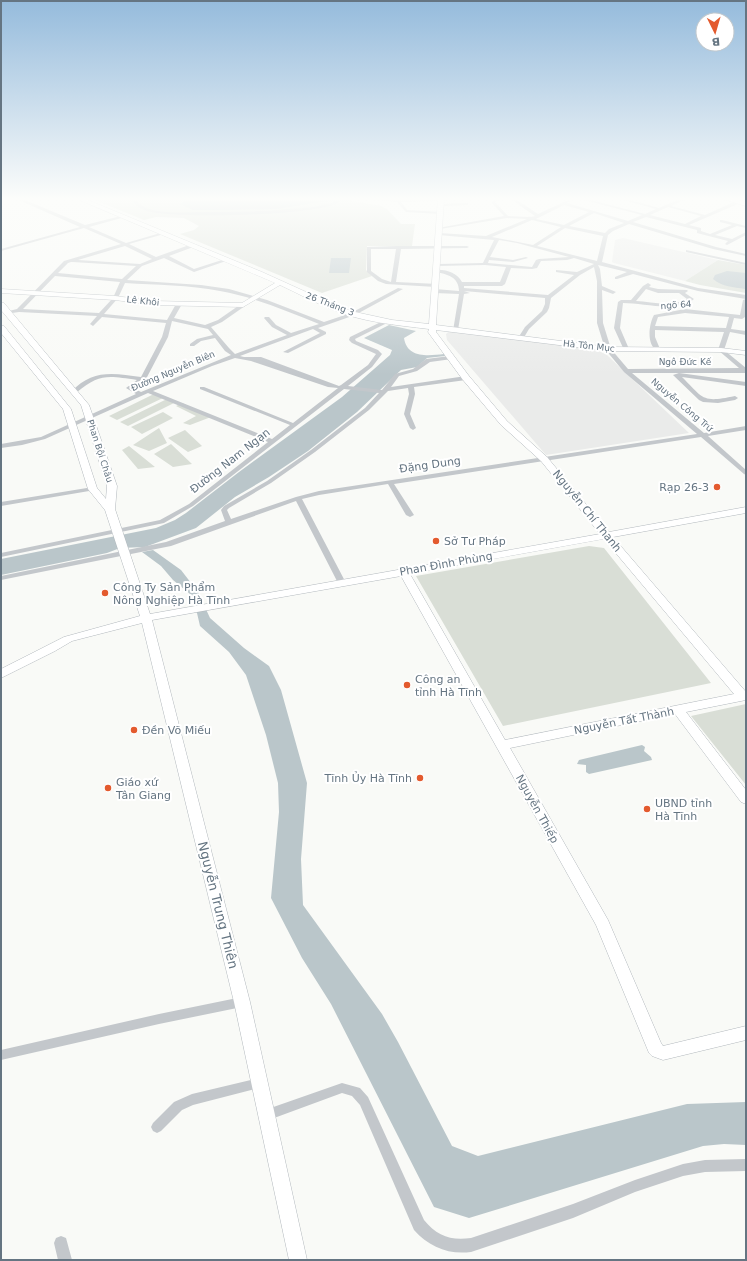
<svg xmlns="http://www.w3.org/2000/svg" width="747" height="1261" viewBox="0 0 747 1261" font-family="'DejaVu Sans',sans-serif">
<rect width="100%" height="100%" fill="#f9faf7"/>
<path fill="#eaebea" d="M623,238L718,260L685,281L614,263L612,262L615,240Z
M449,331L593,348L607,355L689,433L546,455L447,340L446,334Z"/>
<path fill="#d9ded6" d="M90,198H336L381,206L387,209L401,224H415L412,246H367L366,270L372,276L322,293L180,234L194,230L199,226L184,218L156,217L144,220Z
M718,260L746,265V293L700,285L685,281Z
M156,393L165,397L117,420L109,416Z
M169,398L176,402L128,426L120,422Z
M182,403L211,417L190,425L183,423L196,416L176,406Z
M163,412L173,418L142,434L131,427Z
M159,428L167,443L149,451L133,445Z
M185,430L202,446L188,452L168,438Z
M171,444L192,464L173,467L154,454Z
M129,446L155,467L138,469L122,450Z
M589,546L604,548L711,683L503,726L416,576Z
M746,704V785L691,716Z"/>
<path fill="#bac6ca" d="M186,198H325L327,201L277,209L219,210H193L180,204L183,202L182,200Z
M331,258H351L349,273H329Z
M727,271L746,273L745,289C733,287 723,287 713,279L715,275Z
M389,325L416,331L404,338C407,358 427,356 444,354L445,356L427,358L417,367L401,370L357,412L308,451L269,477L235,497L196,528L145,547L120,548L107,553L1,575V559L156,528L175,520L186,513L239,472L342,397L390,355L392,350L364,338Z
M153,550L181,570L198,592L210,618L244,648L269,666L281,690L307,783L301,859L303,905L382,1014L398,1042L452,1146L478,1156L687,1104L746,1102V1145L724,1144L703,1146L469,1218L434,1207L331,1004L302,958L271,898L279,812L278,783L266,735L246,675L229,652L200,626L194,600L190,594L173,580L161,566L142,552Z
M642,745L645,747L644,751L651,757L652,760L589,774L586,772V765L577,764L579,760Z"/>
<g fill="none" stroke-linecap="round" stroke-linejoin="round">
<defs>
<path id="secondary" d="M75,198H83L262,272L337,306L355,312L392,320L429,324L438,198H444L436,325L608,347L721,348L746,351V355L721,352L608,351L436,330V332L469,376L507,421L547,457L609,532L746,507V513L613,537L746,692V700L686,712L746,790V804L741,802L675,714L510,748L608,920L661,1043L663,1046L746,1026V1040L663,1060L652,1056L649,1053L596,925L401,576L152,620L250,1002L307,1260H289L234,1002L142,623L72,641L55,651L1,678V669L64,637L140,616L105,510L88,489L63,409L1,333V326H4L71,409L97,488L106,499L107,486L81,405L1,310V303H4L89,405L117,486L115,509L150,614L600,534L541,461L501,425L463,380L428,332L429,329C396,325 361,322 331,309C314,302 297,293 280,285L243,307L153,305L115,300L1,293V289L115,296L153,301L242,303L275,283ZM604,539L734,694L505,740L410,574Z"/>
<path id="primary" d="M720,198H731L746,202V206Z"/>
</defs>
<use href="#secondary" stroke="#b3b9be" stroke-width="1"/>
<use href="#primary" stroke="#b4b9bd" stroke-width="1"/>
<path fill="#c3c7cb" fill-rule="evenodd" d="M1,198H9L1,200Z
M14,198H20L85,225L125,215V217L89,227L126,243L164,232V234L129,244L156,257L192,244H196V246L169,256L194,269L225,259L229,260L194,272L164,258L142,266L127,280L201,285L229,289L267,300L324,322L351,313L398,288L403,289L355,315L318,328L326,332V334L288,353L283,352L320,333L313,329L240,356L244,357H261L339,386L341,385L368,365L376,354L352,343L349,340L350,337L387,319L389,320V322L355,339L356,341L378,350L382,354L372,367L348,386L382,390L395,374L413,369L426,359L450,356L452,357V359L430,362L417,371L399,376L391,387L466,376L469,378L466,380L414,387L415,394L410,414L416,428L413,430L410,428L404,414L409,394L408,388L388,391L369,410L315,452L271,483L229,508L227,510L231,519L296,497L319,491L697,434L624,372L605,349L597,323V281L594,267L580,275L551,298L549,308L547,312L529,329L523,339L518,338L525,327L542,311L545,304V298L464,291L470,293L464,294L458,330L453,331L459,294L435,293L432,291L435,289L459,291C459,277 447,274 435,272V270C446,269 457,273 462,282H500L506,267L485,265L436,266V265L438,264L483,263L494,240L439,235L437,234L439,233L486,236L527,219L507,218L440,229L438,228L504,216L491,202L498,198H503L495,202L508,216C516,216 529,218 535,216L509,198H514L538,214L568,200L570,201L567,203L628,221L642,215L576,198H583L645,214L656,209L616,198H623L659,208L682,198H688L671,206L705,215L736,201H740V203L689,225L701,228V231L710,234L732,225L720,222V220H722L746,226V228L737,226L715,235L732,239L746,232V235L727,245L725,244L728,241L697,233V230L646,217L633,222L716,247L746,254V256L713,249L629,224L613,231L608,235L602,262L698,288L746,295L745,317L742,319L734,318L731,329L746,331V335L730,332L724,350L746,368V373H632L704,433L746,426V430L708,436L746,470V475L744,474L701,437L394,484L414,515L410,517L406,515L388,484L319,495L302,499L346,583L342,585L338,583L296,501L171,546L1,580V576L166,542L225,521L221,510L224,506L267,481L311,450L365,408L379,393L344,389L193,506L164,523L1,557V553L160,520L189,504L268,442L148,393L45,439L22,445L1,448V444L41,437L136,394L126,388L137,380C108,376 100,373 76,393H72L71,392C92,369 113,373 141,377L162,337L166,323L102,317L93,326L90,324L97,316L19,312L5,314V312L17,309L64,261L121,244L84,228L1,251V249L80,227ZM564,205L589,212L564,225L536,219ZM668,207L701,216L685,224L650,215ZM594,213L624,223L609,229L605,233L569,226ZM532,220L561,227L533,245L492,237ZM565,228L603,236L597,261L537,246ZM499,240L517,243L569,257L539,259L536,260L532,267L488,263L489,260L513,262L528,258L526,257L513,260L490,257ZM125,246L152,259L140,264L78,260ZM574,258L594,264L577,272L556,270V272L574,275L548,295L464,288V286H502L505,284L511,268L532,269L537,268L541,261L567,260ZM71,262H73L136,266L122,279L58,273L68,263ZM598,265L627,272L615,277V279H617L633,274L698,291L746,299L743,300L740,315L685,309L654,315C649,324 646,344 657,351L660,349L655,337V330L724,332L718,350L739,368L628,369L611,349L603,323L602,290L613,294L616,292L602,286L600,269ZM55,276L120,282L113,298L99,313L23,309ZM125,283C156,285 189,285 220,291C254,297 287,311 319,324L291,333L276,325L269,317H265L264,318L272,327L287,335L235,354L229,348L211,327L222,322L245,306V304H241L218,320L205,325L174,318L182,304L179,302L176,304L167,320L104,314L118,298ZM685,313L729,317L726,328L655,326L658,317ZM172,321L208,329L213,335L197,339L190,344V346H194L201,341L215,338L225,351L231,355L141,392L133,388L146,379L168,337ZM235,358L251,361L328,387L338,388L293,423L204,387H200V389L290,425L272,439L153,391L212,366Z
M131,198H135C137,203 144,207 149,209C165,214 184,212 201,212C230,212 260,212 289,209C304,208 320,207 334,202L327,198H332L340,202C318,216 174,219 147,211C140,209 133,204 131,198Z
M365,198L398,200L441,199H443V201L401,202L407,210L441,212L443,213L441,214L406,212L397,202L367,199Z
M466,203H468V205L441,206L439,205L441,204Z
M397,246H467L469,247L467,248L401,249L396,282L438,284V286L436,287L386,284L378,281L367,272V247ZM371,249H396L391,282L382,279L371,271Z
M686,250L746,263V265L686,252Z
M648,283L651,285L649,287L658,289L687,290L688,291L685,293L694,299C677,313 644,303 623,303L620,328L629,349L624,350L614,328L618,302L621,300H631L643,286ZM646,289L658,293H679L687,299C672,307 652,302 636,301Z
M679,373L746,382V386L682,377C704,399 702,403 735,396L738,398L735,400L718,403L703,402L699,400L673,375Z
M93,487L95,488V490L1,506V502Z
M242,997L246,999L248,1002L246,1005L242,1007L159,1024L1,1060V1050L159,1014Z
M259,1078L263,1079L265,1083L263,1087L193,1105L182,1110L161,1131L157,1133L153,1131L151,1127L153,1123L174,1102L192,1094Z
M342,1083L360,1088L368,1097L424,1220C437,1236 451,1241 471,1238L573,1204L635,1180L683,1164L705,1160L746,1159V1171L705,1172L683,1176L635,1192L573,1218L471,1252C449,1255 429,1247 414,1230L360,1105L352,1096L342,1093L266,1121L262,1119L260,1115L262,1111Z
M61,1236L66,1238L72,1260H58L54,1243L56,1238Z"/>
<use href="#secondary" fill="#fff" fill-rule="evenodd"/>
<use href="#primary" fill="#fff" fill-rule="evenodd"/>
</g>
<linearGradient id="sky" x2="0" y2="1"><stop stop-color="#95bbdc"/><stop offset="0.53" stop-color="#fcfdfb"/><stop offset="1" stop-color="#fcfdfb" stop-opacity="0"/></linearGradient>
<rect width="747" height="375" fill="url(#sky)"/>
<g fill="#e35a2e" stroke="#fff" stroke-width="1.5">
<circle cx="717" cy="487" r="4"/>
<circle cx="436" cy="541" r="4"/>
<circle cx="105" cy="593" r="4"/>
<circle cx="407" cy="685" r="4"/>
<circle cx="134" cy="730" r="4"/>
<circle cx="420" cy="778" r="4"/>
<circle cx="108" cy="788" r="4"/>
<circle cx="647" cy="809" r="4"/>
</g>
<g text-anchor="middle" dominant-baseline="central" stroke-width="4" stroke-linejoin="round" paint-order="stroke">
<g font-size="9" fill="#657582" stroke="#fff">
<text transform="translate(143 301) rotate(6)">Lê Khôi</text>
<text transform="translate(330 304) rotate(21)">26 Tháng 3</text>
<text transform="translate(676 305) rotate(-5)">ngõ 64</text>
<text transform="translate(589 346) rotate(6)">Hà Tôn Mục</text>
<text x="685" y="362">Ngô Đức Kế</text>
<text transform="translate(173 371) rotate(-23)">Đường Nguyễn Biên</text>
<text transform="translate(682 405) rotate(40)">Nguyễn Công Trứ</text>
<text transform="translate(100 451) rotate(72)">Phan Bội Châu</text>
</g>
<g font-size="11" fill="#657582" stroke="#fff">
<text transform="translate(230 461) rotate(-38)">Đường Nam Ngạn</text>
<text transform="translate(430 465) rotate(-8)">Đặng Dung</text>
<text transform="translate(587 511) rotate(51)">Nguyễn Chí Thanh</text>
<text transform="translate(446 564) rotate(-10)">Phan Đình Phùng</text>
<text transform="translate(624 721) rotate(-11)">Nguyễn Tất Thành</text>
<text transform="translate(537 809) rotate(61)">Nguyễn Thiếp</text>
</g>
<g font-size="11" fill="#657582" stroke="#fff" text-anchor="start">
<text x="709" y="487" text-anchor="end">Rạp 26-3</text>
<text x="444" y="541">Sở Tư Pháp</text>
<text x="113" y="587">Công Ty Sản Phẩm<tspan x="113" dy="13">Nông Nghiệp Hà Tĩnh</tspan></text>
<text x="415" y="679">Công an<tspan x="415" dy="13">tỉnh Hà Tĩnh</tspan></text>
<text x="142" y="730">Đền Võ Miếu</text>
<text x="412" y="778" text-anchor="end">Tĩnh Ủy Hà Tĩnh</text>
<text x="116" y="782">Giáo xứ<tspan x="116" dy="13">Tân Giang</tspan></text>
<text x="655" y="803">UBND tỉnh<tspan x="655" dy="13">Hà Tĩnh</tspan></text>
</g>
<g font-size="13" fill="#657582" stroke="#fff">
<text transform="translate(218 905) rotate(76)">Nguyễn Trung Thiên</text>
</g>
</g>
<rect width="747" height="1261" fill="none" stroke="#657582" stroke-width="4"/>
<g transform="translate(715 32) rotate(175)"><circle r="19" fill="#ffffff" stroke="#c1c8cd"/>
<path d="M0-3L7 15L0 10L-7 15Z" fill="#e35a2e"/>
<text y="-6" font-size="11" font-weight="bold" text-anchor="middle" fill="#657582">B</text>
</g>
</svg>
